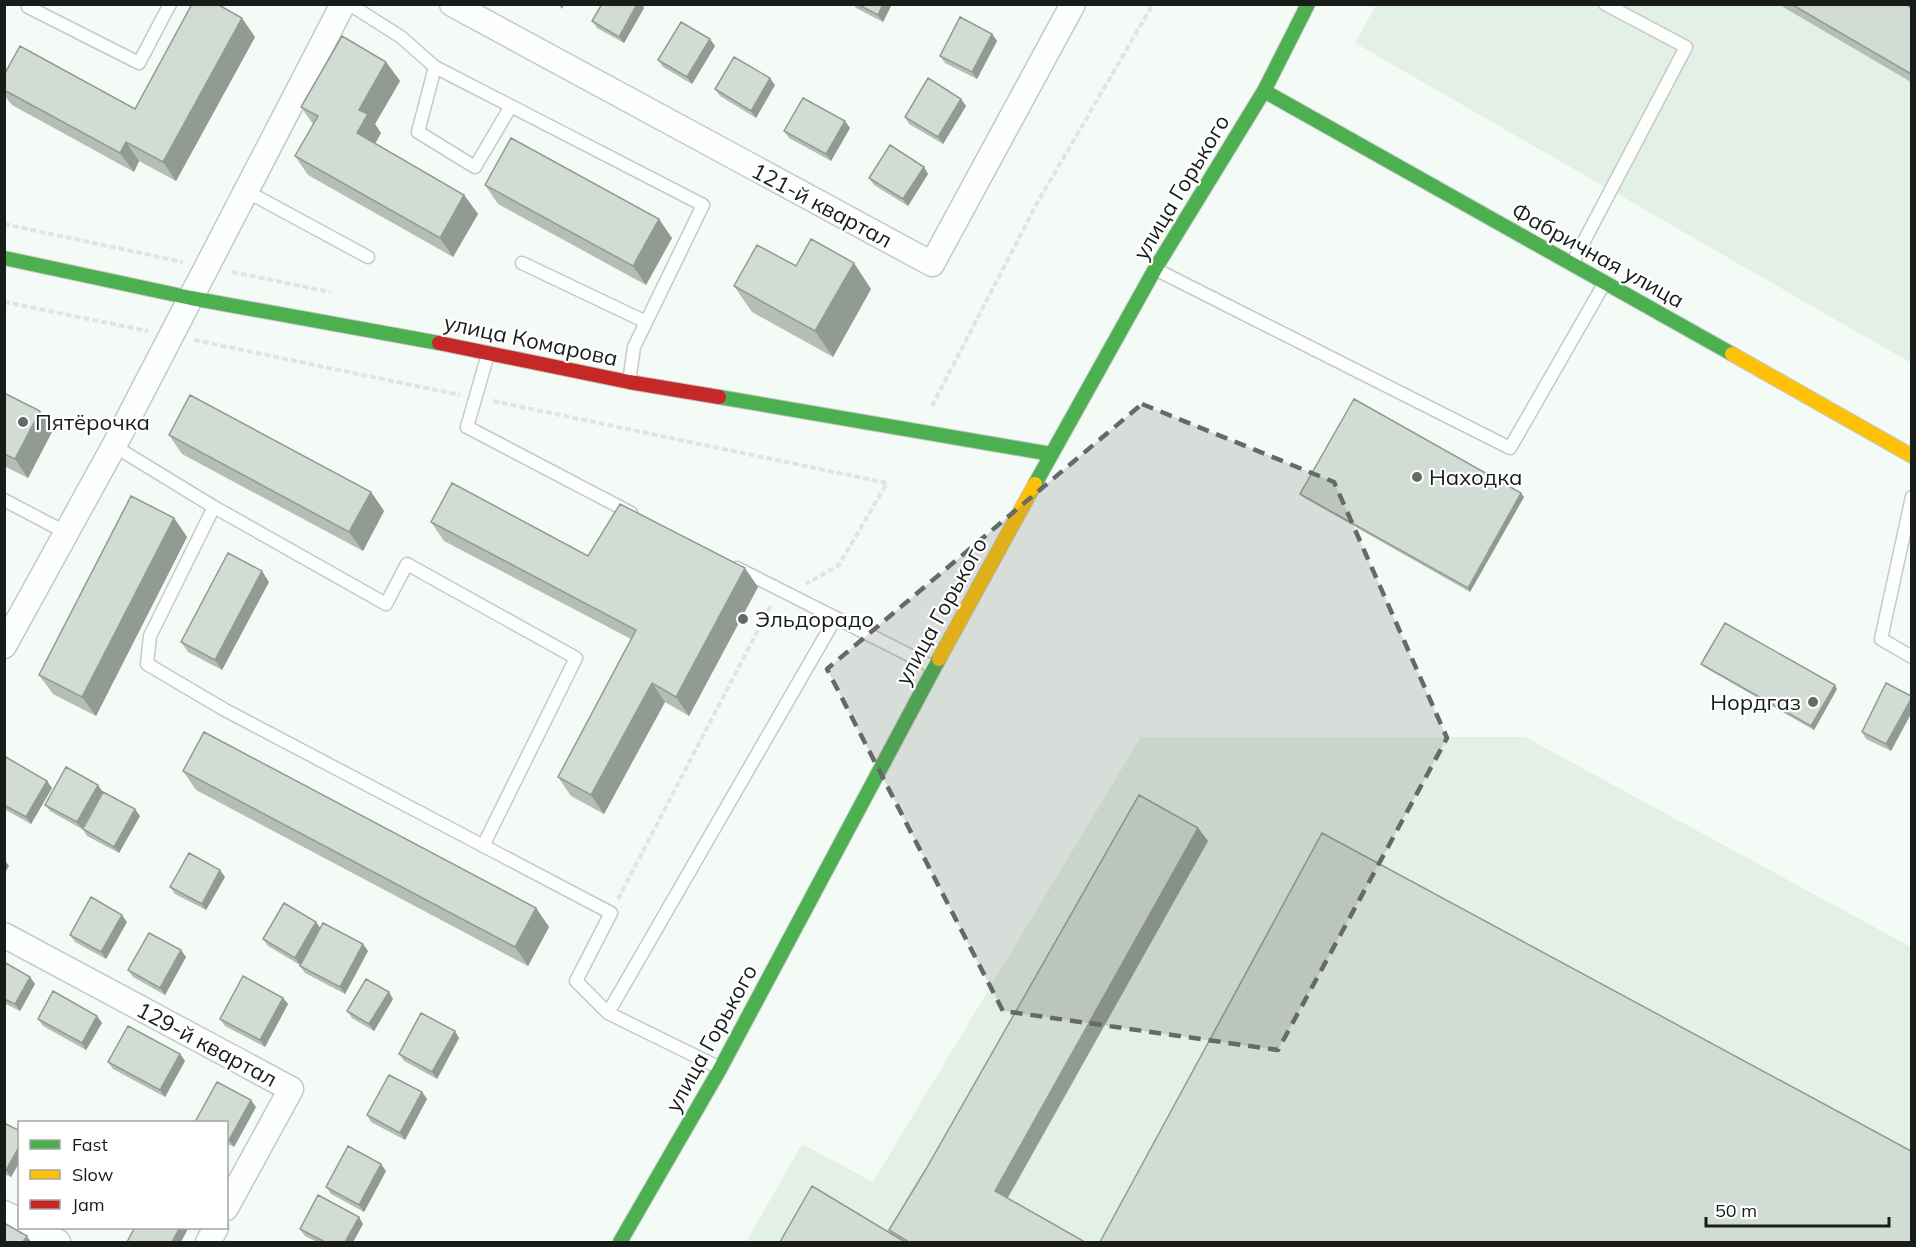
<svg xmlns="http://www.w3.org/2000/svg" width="1916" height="1247" viewBox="0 0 1916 1247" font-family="Mulish,sans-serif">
<rect width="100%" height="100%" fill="#f4faf5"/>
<path fill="#e3f0e5" d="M1376,5H1911V363L1355,43Z
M1141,737H1525L1911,947V1242H746L802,1144L873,1182Z"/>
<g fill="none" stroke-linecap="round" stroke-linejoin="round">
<defs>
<path id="lane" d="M349,4L401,37L435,67L703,205L634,347L629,382
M28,7L139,63L170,4
M435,67L418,132L475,167L511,106
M246,191L368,257
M522,263L646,322
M1572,264L1686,47L1605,4
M1155,269L1510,448L1604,284
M488,354L467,427L631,513
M114,446L214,507L150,636L147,664L225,710L611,913L576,981L608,1013L718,1067
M1912,497L1881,639L1912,657
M4,500L67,533
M214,507L386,604L407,564L576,658L483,846
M737,568L933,667
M608,1013L835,619"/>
<path id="street" d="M452,4L932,264L1073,4
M4,646L114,446L343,4
M4,935L291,1089L226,1208
M4,1213L20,1221
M31,1228L58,1242
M208,1242L216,1228"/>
<path id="fast" d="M1264,91L1732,354
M4,258L191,298L439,343
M719,397L1051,454
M1035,484L1155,269L1264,91L1308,4
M620,1242L720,1069L939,659"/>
<path id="slow" d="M1732,354L1912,456
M939,659L1035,484"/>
<path id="jam" d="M439,343L629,382L719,397"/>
</defs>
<use href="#lane" stroke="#c5cac6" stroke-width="15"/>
<use href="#street" stroke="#c5cac6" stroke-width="27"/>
<use href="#fast" stroke="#c5cac6" stroke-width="16"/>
<use href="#slow" stroke="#c5cac6" stroke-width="16"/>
<use href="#jam" stroke="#c5cac6" stroke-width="16"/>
<path stroke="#e1e4e2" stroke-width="4" stroke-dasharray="6 3" stroke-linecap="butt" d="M4,224L183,262
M232,272L330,292
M4,302L148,331
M194,340L460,395
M493,401L887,483L839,565L806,584
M932,406L1036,205L1153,4
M618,899L771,605"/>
<use href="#lane" stroke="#fdfefe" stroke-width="12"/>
<use href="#street" stroke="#fdfefe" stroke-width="24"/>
<use href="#fast" stroke="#4caf50" stroke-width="14"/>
<use href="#slow" stroke="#ffc107" stroke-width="14"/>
<use href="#jam" stroke="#c62828" stroke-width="14"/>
</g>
<path fill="#b4bdb6" d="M853,4H892L883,22L856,8Z
M1778,4H1905L1911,8V82Z
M644,8L624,43L597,28L592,21Z
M992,34L997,41L977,79L945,63L940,56Z
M255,37L176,181L139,161L134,172L12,105L4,95V90L135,109Z
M715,46L692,84L663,67L658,60Z
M386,62L400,81L375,124L381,133L375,144L464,195L478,214L453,257L308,175L295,156L313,124L301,107Z
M775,85L756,118L720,96L715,89Z
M961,99L966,106L943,144L909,124L905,117Z
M850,128L831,161L789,138L784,131Z
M924,167L928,174L908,206L874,185L869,178Z
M485,185L672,238L646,285L498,204Z
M734,286L871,289L833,357L752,312Z
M4,393L53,430L28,478L4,466Z
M169,435L371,492L384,511L363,551L182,454Z
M1521,493L1524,497L1470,592L1303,497L1300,494Z
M174,518L187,537L96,716L53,694L39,675Z
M431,522L588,556L758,587L689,716L665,702L604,814L571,796L558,777L631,639L444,541Z
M269,582L222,670L188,652L181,642Z
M1701,664L1837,689L1814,730L1704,667Z
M1886,683L1891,751L1866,739L1862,732Z
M4,756L47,781L52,788L31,824L4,809Z
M66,767L82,829L50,811L45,805Z
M183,771L536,908L549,927L528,966L196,790Z
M140,816L119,853L87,836L83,829Z
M1198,828L1208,841L1008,1198L1085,1242H780L891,1234L889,1230Z
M225,877L206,910L175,894L170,887Z
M127,922L106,959L75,942L70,935Z
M316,922L320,928L368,951L345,994L305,973L300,966L308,952L300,965L268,946L263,939Z
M186,957L165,995L133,977L128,970Z
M4,962L30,977L35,984L20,1011L4,1003Z
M283,998L288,1004L265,1047L225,1026L220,1019Z
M393,999L374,1031L352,1018L347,1011Z
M38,1019L102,1023L86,1050L43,1026Z
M459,1038L437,1079L404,1061L399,1054Z
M180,1054L185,1061L165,1097L113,1069L108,1062Z
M422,1092L427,1099L405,1140L371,1122L367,1115Z
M256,1107L234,1147L226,1143V1122Z
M4,1123L20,1131V1161L11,1177L4,1174Z
M386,1171L364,1212L331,1194L326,1187Z
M363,1224L353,1242H317L305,1236L300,1229Z"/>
<path fill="#929a94" d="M559,4H564L562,9Z
M637,4H642L644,8L624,43L619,37Z
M883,4H892L883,22L878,15Z
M242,18L255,37L176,181L163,162Z
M992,34L997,41L977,79L972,72Z
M710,39L715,46L692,84L687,77Z
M386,62L400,81L375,124L381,133L370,152L357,133L359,110Z
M770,78L775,85L756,118L751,111Z
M961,99L966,106L943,144L938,137Z
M845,121L850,128L831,161L826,154Z
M126,142L139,161L134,172L120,153Z
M924,167L928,174L908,206L903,199Z
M464,195L478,214L453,257L440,238Z
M659,219L672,238L646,285L633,266Z
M854,263L871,289L833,357L815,331Z
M40,411L53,430L28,478L15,459Z
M371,492L384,511L363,551L349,532Z
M1521,493L1524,497L1470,592L1468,588Z
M174,518L187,537L96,716L82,697Z
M745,568L758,587L689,716L676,697Z
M262,571L269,582L222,670L215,660Z
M652,683L665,702L604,814L591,795Z
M1835,685L1837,689L1814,730L1811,726Z
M1911,699V714L1891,751L1886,744Z
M47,781L52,788L31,824L26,817Z
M98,785L103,792L82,829L77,822Z
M135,809L140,816L119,853L114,847Z
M1198,828L1208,841L1004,1204L995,1191Z
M4,859L9,866L4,874Z
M220,870L225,877L206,910L202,904Z
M536,908L549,927L528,966L515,947Z
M122,915L127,922L106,959L101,952Z
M316,922L321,929L300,965L295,958Z
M363,944L368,951L345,994L340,987Z
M181,950L186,957L165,995L160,988Z
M30,977L35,984L20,1011L15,1004Z
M389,992L393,999L374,1031L369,1024Z
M283,998L288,1004L265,1047L260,1040Z
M97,1016L102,1023L86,1050L82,1043Z
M455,1031L459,1038L437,1079L432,1072Z
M180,1054L185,1061L165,1097L160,1090Z
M422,1092L427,1099L405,1140L400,1133Z
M251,1100L256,1107L234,1147L229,1140Z
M20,1145V1161L11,1177L6,1170Z
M381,1164L386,1171L364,1212L359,1205Z
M359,1217L363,1224L353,1242H345Z
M180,1227H189L181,1242H172Z
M27,1236L31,1242H23Z"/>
<path fill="#d1dcd4" stroke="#929a94" stroke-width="1.5" d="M192,4H217L242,18L163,162L126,142L120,153L4,90V75L20,46L135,109Z
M602,4H637L619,37L592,21Z
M857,4H883L878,15Z
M1791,4H1905L1911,8V74Z
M960,17L992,34L972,72L940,56Z
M681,22L710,39L687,77L658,60Z
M342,36L386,62L359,110L368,114L357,133L464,195L440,238L295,156L318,116L301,107Z
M734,57L770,78L751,111L715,89Z
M928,78L961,99L938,137L905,117Z
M803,98L845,121L826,154L784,131Z
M511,138L659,219L633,266L485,185Z
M890,145L924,167L903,199L869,178Z
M811,239L854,263L815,331L734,286L757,245L796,266Z
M4,393L40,411L15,459L4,454Z
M190,395L371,492L349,532L169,435Z
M1354,399L1521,493L1468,588L1300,494Z
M452,483L588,556L620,504L745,568L676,697L652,683L591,795L558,777L636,630L431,522Z
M131,496L174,518L82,697L39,675Z
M228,553L262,571L215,660L181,642Z
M1725,623L1835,685L1811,726L1701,664Z
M1886,683L1911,696V699L1886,744L1862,732Z
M204,732L536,908L515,947L183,771Z
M4,756L47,781L26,817L4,805Z
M66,767L98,785L77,822L45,805Z
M103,792L135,809L114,847L83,829Z
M1139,795L1198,828L995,1191L1085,1242H909L889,1230L926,1169Z
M1322,833L1911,1151V1242H1100Z
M189,853L220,870L202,904L170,887Z
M91,897L122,915L101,952L70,935Z
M284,903L316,922L295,958L263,939Z
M323,923L363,944L340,987L300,966Z
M149,933L181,950L160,988L128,970Z
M4,962L30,977L15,1004L4,999Z
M243,976L283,998L260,1040L220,1019Z
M366,979L389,992L369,1024L347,1011Z
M53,991L97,1016L82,1043L38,1019Z
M421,1013L455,1031L432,1072L399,1054Z
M128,1026L180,1054L160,1090L108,1062Z
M389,1075L422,1092L400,1133L367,1115Z
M217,1082L251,1100L229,1140L226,1139V1122H195Z
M4,1123L20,1131V1145L6,1170L4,1169Z
M348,1146L381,1164L359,1205L326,1187Z
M812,1186L905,1242H780Z
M318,1195L359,1217L345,1242H325L300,1229Z
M4,1223L27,1236L23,1242H4Z
M135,1227H180L172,1242H127Z"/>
<path fill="#656a66" fill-opacity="0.2" stroke="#656a66" stroke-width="4.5" stroke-dasharray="12 8" stroke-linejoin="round" d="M1142,404L1334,482L1447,738L1278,1050L1003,1011L827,669Z"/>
<g fill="#656a66" stroke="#fff" stroke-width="2">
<circle cx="23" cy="422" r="6"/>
<circle cx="1417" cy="477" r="6"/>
<circle cx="743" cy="619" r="6"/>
<circle cx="1813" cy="702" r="6"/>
</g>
<g text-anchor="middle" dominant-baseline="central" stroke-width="4.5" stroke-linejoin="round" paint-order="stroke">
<g font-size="22" fill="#181d19" stroke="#fff">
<text transform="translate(1181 187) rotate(-59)">улица Горького</text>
<text transform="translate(822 205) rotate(28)">121-й квартал</text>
<text transform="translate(1598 255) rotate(29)">Фабричная улица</text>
<text transform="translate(531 340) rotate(12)">улица Комарова</text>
<text transform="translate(941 611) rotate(-61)">улица Горького</text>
<text transform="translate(711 1038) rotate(-61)">улица Горького</text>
<text transform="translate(207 1044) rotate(28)">129-й квартал</text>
</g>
<g font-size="22" fill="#181d19" stroke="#fff" text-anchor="start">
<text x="35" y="422">Пятёрочка</text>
<text x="1429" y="477">Находка</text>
<text x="755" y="619">Эльдорадо</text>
<text x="1801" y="702" text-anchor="end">Нордгаз</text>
</g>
</g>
<rect width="1916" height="1247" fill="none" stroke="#181d19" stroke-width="12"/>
<rect x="18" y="1121" width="210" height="108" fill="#ffffff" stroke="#a3a5a3" stroke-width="1.5"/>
<rect x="30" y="1140" width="30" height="9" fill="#4caf50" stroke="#a3a5a3" stroke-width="1.5"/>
<text x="72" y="1151" font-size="18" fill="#181d19">Fast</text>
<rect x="30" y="1170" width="30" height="9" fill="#ffc107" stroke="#a3a5a3" stroke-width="1.5"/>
<text x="72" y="1181" font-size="18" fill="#181d19">Slow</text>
<rect x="30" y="1200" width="30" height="9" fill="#c62828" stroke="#a3a5a3" stroke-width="1.5"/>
<text x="72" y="1211" font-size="18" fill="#181d19">Jam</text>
<path d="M1706 1217v9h183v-9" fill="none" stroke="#181d19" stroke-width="3"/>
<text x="1715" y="1217" font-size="18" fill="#181d19" stroke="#ffffff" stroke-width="4.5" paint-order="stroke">50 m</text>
</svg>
